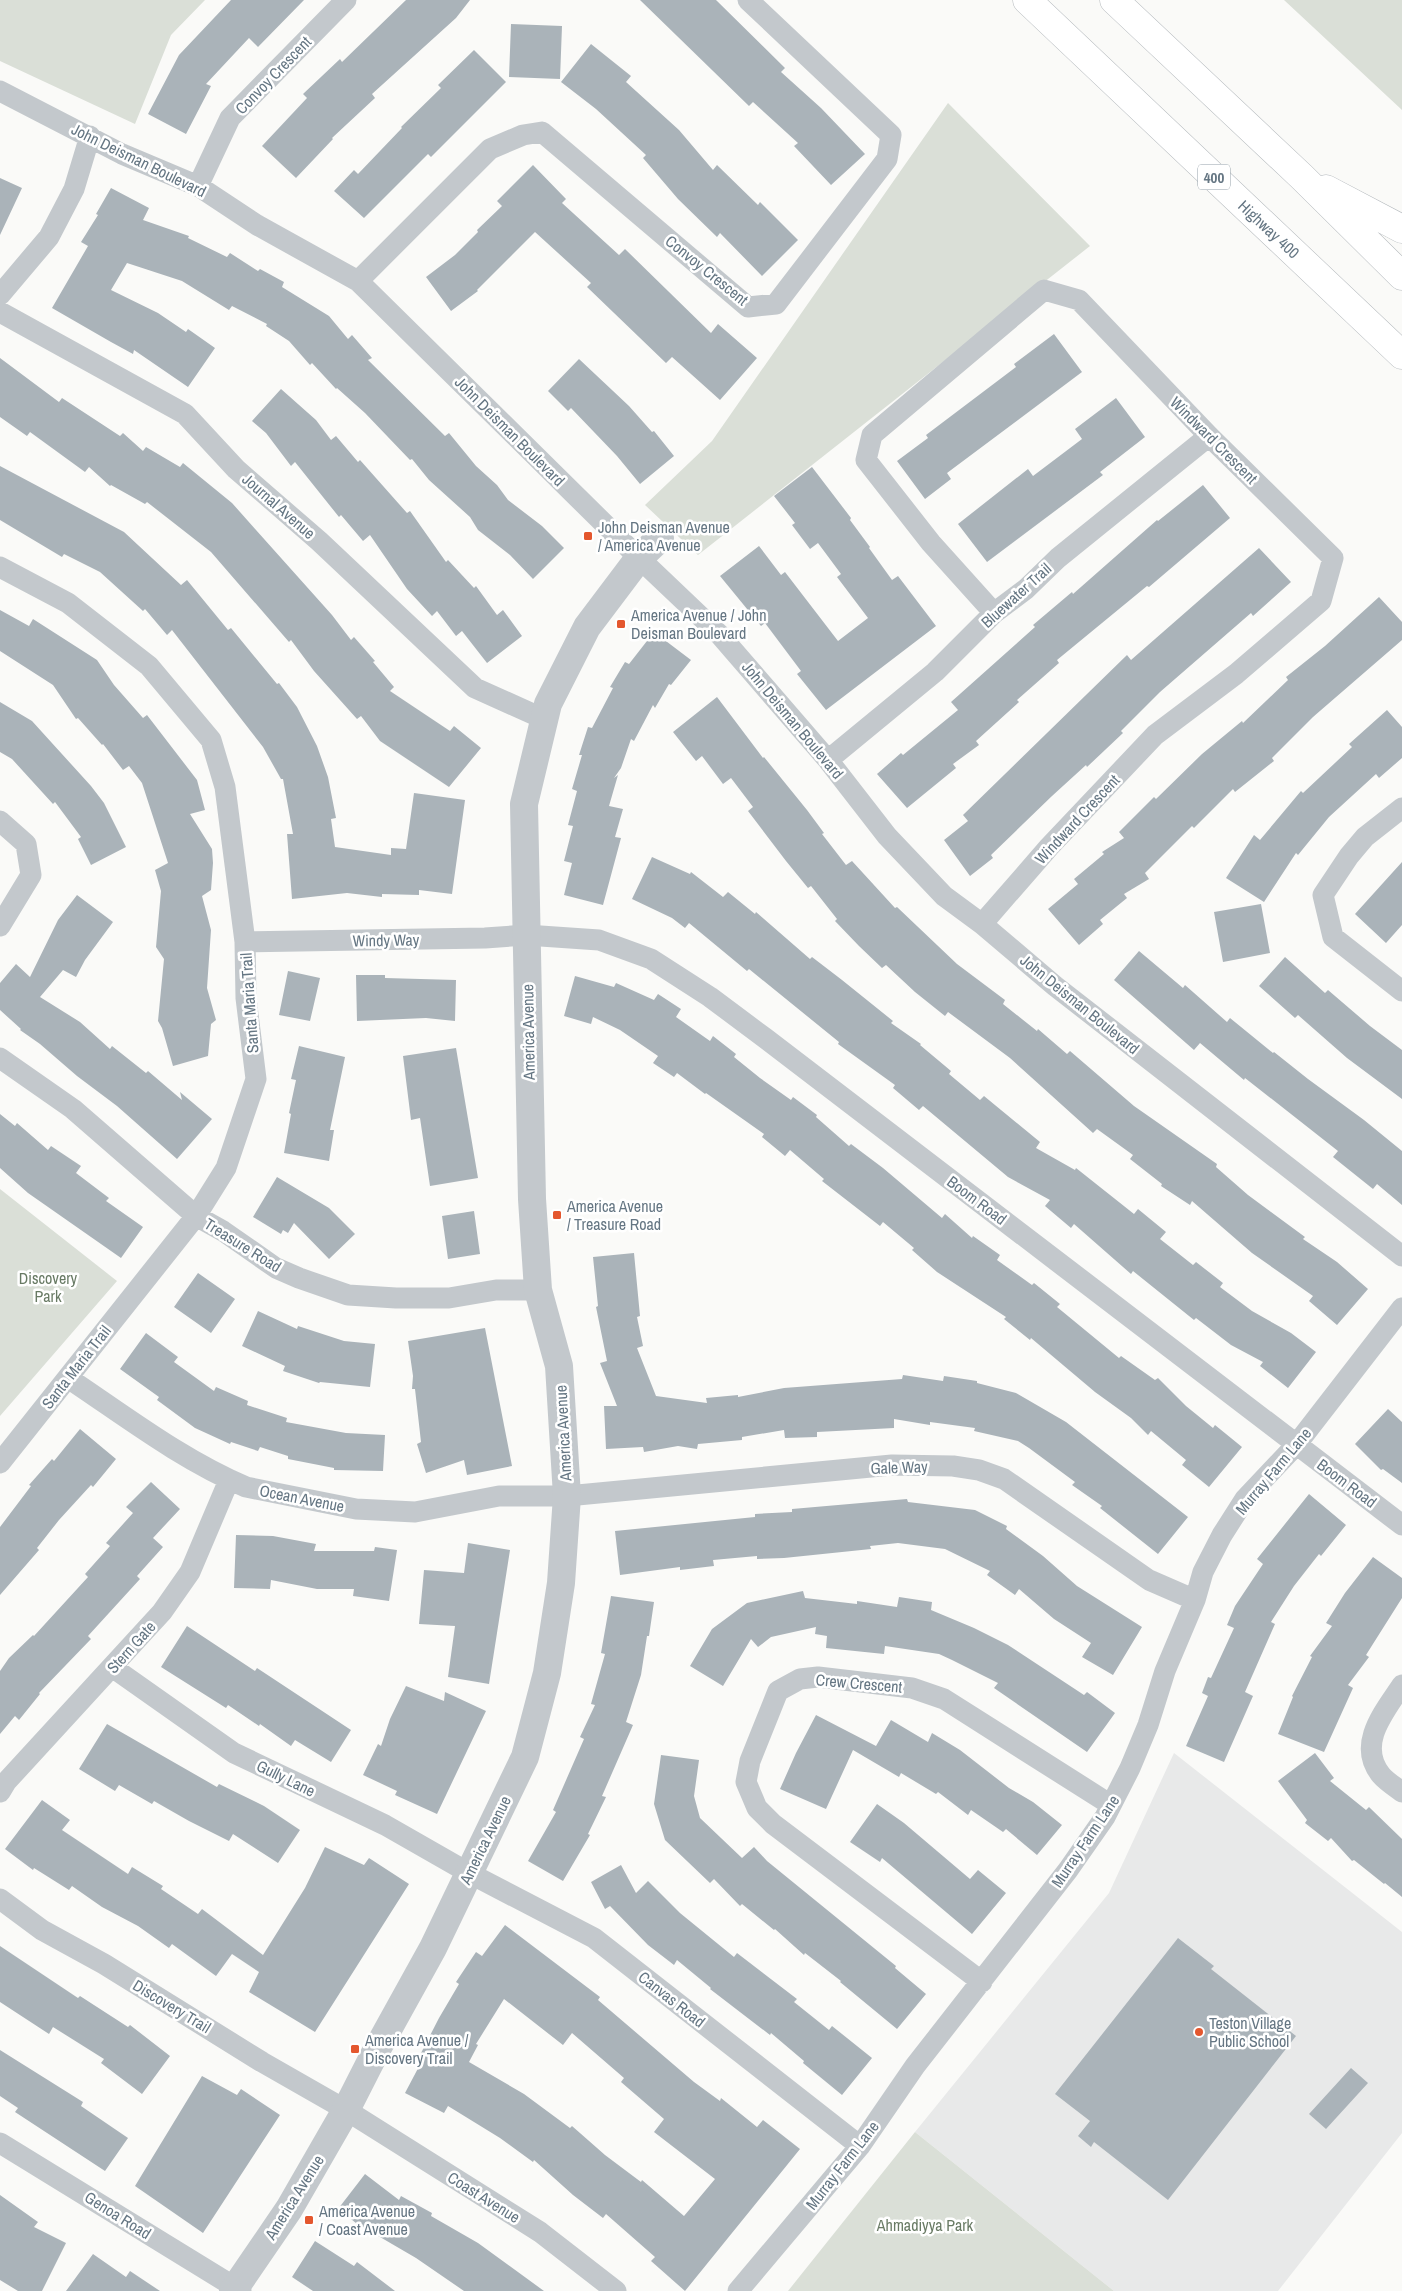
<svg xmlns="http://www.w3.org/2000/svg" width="1402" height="2291" viewBox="0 0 1402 2291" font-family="'Archivo Narrow',sans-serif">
<rect width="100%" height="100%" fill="#fafaf8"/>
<path fill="#e8e9e9" d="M1174,1753L1402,1932V2133L1278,2291H1114L915,2132L1109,1893Z"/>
<path fill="#dadfd7" d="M0,0H205L171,35L135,124L0,61Z
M1284,0H1402V110Z
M948,103L1090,246L698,555L645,505L712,441Z
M0,1189L117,1281L0,1416Z
M915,2132L1114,2291H788Z"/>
<path fill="#aab3b9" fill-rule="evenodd" d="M231,0H304L258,47L249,38L206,84L211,86L186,134L148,114L179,55Z
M406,0H470L456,18L372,94L375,98L332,138L333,139L296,178L262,146L307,98L303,94L340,59L342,62Z
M640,0H716L785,68L781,72L821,108L865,154L831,185L794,146L798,143L753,102L749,106Z
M511,24L562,26L560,79L509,77Z
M591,44L631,76L626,82L679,130L713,170L717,165L758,205L760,202L798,240L762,276L720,233L717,237L678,199L643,158L646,155L596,109L561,82Z
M474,50L506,82L431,157L428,154L364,218L334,191L354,170L358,174L402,128L401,127L441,88L438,85Z
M533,165L566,199L562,203L619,255L625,249L711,333L718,324L757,358L720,400L672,357L666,363L587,287L591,283L535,232L477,290L478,291L451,311L426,277L455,255L478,232L477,230L502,206L497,201Z
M0,178L22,188L0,235Z
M111,188L149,208L143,220L189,236L188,238L227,257L230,253L258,271L260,269L284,282L282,287L329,316L348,339L352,335L372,358L368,360L445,436L449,433L476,466L497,485L508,500L542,526L564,548L533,579L510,555L478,530L470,517L429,480L412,459L410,460L365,413L337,388L336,389L312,363L310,365L289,341L266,326L267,324L232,306L229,310L182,281L127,263L111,290L158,313L186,332L188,329L215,348L188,387L134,350L133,354L111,342L52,308L88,246L81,242L98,215L96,214Z
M1054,334L1082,372L947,473L951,479L925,499L897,461L928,438L926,435L1016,367L1014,364Z
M0,358L59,402L62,398L120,436L123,433L143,451L146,447L180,467L183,463L232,503L332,615L351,640L354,637L375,661L373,662L394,687L390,691L450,731L454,726L481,748L449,787L380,741L361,716L357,719L314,671L291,640L289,642L211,552L147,502L145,504L111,485L110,486L89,467L85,472L30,432L27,436L0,417Z
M579,359L629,406L652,432L654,431L674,456L640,484L617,456L571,408L568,411L548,391Z
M281,389L316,420L331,440L336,436L358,462L360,460L407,513L410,511L446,562L448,560L474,588L476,586L497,615L503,610L522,636L487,663L462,631L456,636L437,611L432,616L407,589L370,535L363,541L341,515L339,517L295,462L291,466L266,433L252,421Z
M1116,398L1145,437L1100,472L1103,475L987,562L958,524L1028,469L1033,476L1082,439L1075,429Z
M0,466L124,532L181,585L187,580L228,630L231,628L277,684L279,683L297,707L317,746L328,777L336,818L331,819L335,847L391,855V848L406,849L414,793L465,800L452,894L419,890V895L382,894V897L347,893L292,899L287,834H293L283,779H281L263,747L172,630L167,635L145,609L143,611L100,572L64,554L62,557L0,520Z
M812,467L851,518L850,520L870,547L869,548L892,580L898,576L936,626L826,710L797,674L801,671L765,623L761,626L720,576L759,546L781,575L785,572L838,641L868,618L837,577L841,574L818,543L810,549L792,525L795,523L774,496Z
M1203,485L1230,518L1149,587L1147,586L1057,660L1059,663L1017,700L1019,702L976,741L979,745L953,764L956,768L907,808L877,774L901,753L903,755L958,710L951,702L1035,627L1033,625L1072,592L1073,594L1157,520L1158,521Z
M1259,548L1291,582L1253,616L1251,613L1160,692L1121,731L1123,733L1087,767L1086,765L1052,796L991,855L993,858L970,876L944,840L968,821L963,815L1127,655L1131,660Z
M1379,597L1402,622V640L1313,717L1272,758L1274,761L1235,792L1233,789L1194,828L1192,826L1145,873L1149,879L1124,894L1127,898L1100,920L1103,924L1079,945L1048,909L1078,884L1074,879L1104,854L1102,852L1124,838L1119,832L1154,797L1156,799L1202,754L1242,721L1243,723L1288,680L1286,677L1325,646Z
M0,610L29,626L33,619L97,660L114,685L143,718L147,715L197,780L205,810L190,814L212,849L213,863L211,890L202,896L211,930L207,988L216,1020L211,1024L208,1056L173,1066L162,1028L158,1021L164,959L156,947L161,891L155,870L168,863L142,783L129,766L123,770L103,744L102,745L78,718L76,719L53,685L0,651Z
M654,632L691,660L671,685L669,684L655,708L653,705L634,741L631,739L621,768L614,778L618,775L609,806L623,809L615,837L621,838L603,905L564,895L572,863L564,861L573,826L568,825L577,791L572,789L582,755H579L588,727L592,728L613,688L610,687L625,662L629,664Z
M717,697L763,758L764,757L807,810L824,833L822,834L846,865L852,861L895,908L897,907L957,964L1005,1000L1003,1004L1037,1031L1038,1029L1067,1054L1070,1051L1134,1106L1217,1164L1216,1167L1248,1195L1305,1237L1303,1239L1337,1262L1368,1289L1337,1325L1309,1301L1313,1296L1252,1253L1192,1201L1190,1205L1161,1186L1162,1184L1130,1159L1133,1155L1097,1129L1093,1133L1010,1058L948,1012L945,1016L915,992L886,965L882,968L859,946L835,921L837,919L811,886L808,888L786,861L748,811L753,807L731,778L723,784L702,756L696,761L673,732Z
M0,702L32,721L91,786L104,803L126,847L91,865L78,839L81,837L55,802L53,804L12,759L0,752Z
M1387,710L1402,727V758L1379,778L1376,774L1329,817L1298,855L1296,853L1264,902L1226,878L1254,835L1260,840L1301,791L1303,793L1352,747L1349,744Z
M652,857L690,874L691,872L723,897L728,892L755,914L756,912L810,959L812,957L842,980L893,1021L891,1023L921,1044L920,1045L951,1071L949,1074L980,1100L984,1096L1040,1142L1036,1148L1075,1170L1076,1168L1134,1214L1138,1209L1166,1232L1160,1239L1193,1265L1196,1262L1223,1283L1220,1287L1252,1311L1291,1333L1316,1352L1288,1388L1260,1366L1263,1362L1231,1345L1196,1318L1194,1320L1133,1271L1131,1274L1074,1224L1071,1228L1045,1206L1050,1200L1008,1177L923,1106L919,1110L893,1088L895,1085L838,1044L839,1042L749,969L747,971L689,923L685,928L672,918L632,899Z
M1402,862V925L1386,943L1355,914Z
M77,895L113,922L85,960L76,977L63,970L40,997L80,1022L110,1049L112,1046L146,1073L148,1071L182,1100L180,1092L212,1119L177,1159L117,1106L77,1076L40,1044L20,1030L21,1029L0,1010V983L16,964L30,977L58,920Z
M1261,904L1270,953L1223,962L1214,912Z
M1139,951L1183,988L1185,985L1227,1022L1230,1018L1273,1053L1274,1052L1308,1079L1364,1120L1402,1151V1205L1377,1184L1373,1189L1333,1157L1338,1151L1245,1078L1244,1080L1200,1043L1194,1050L1114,980Z
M1285,957L1325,993L1328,990L1370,1026L1402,1050V1099L1347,1058L1298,1015L1295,1018L1259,986Z
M288,971L320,978L310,1021L279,1015Z
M356,975H385V978L456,980L455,1021L426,1018L357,1021Z
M575,976L614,987L616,983L654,1000L658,994L681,1009L676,1017L710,1041L713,1036L736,1054L734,1057L760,1078L791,1100L793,1097L817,1115L816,1117L849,1146L851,1144L883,1168L942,1218L945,1214L972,1238L973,1236L1000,1255L997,1260L1032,1285L1034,1283L1060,1304L1057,1307L1119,1358L1121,1356L1155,1380L1158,1378L1186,1406L1213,1428L1215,1425L1242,1447L1209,1487L1182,1465L1186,1460L1151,1431L1148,1435L1131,1418L1095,1392L1031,1338L1030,1340L1004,1319L1006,1317L937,1272L912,1250L914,1248L883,1222L880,1226L822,1181L824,1179L790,1150L785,1156L762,1137L764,1134L706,1093L705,1094L677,1073L674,1077L653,1063L658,1056L620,1030L593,1017L591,1024L564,1016Z
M299,1046L345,1057L330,1130H334L329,1161L284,1153L291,1114L289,1113L296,1080L291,1079Z
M456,1048L478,1178L430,1186L420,1118L411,1120L403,1056Z
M0,1114L15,1126L17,1123L48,1150L51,1146L81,1166L76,1173L109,1198L106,1201L143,1227L121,1258L28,1193L0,1168Z
M277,1177L329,1208L355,1234L329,1259L294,1223L288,1233L283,1230L281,1234L253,1217Z
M474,1211L480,1254L448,1259L442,1216Z
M634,1253L640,1316L637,1317L643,1346L637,1348L656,1396L707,1403L706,1398L738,1395V1397L784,1388L902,1379L903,1375L943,1381L944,1376L977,1381V1383L1016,1393L1066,1422L1188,1517L1158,1554L1100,1508L1102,1506L1072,1485L1075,1482L1029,1448L1018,1441L974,1431L975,1428L930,1422V1425L894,1419V1428L817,1432V1437L785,1438L784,1430L742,1437V1440L698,1444L697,1449L678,1446L644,1452L643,1447L606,1449L604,1406H617L600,1363L607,1361L596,1307L598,1306L593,1257Z
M198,1273L235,1299L211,1333L174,1307Z
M258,1311L297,1329L298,1326L344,1341L375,1344L370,1387L320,1382L319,1383L283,1371L285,1366L242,1346Z
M485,1328L512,1466L467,1475L464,1460L426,1473L417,1444L421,1442L415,1389H412L413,1376L408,1341Z
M146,1333L178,1357L174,1362L214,1391L216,1387L248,1401L247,1405L287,1418L286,1422L346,1433L385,1435L383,1471L334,1470V1468L288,1459V1456L260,1447L258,1451L231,1442L230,1444L195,1428L157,1400L159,1397L120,1369Z
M1388,1409L1402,1422V1483L1383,1469L1381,1470L1355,1444Z
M80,1429L116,1459L93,1487L91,1485L59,1520L37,1548L39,1550L0,1595V1527L31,1486L29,1485L52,1459L54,1461Z
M151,1482L180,1509L153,1538L163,1547L137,1576L140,1579L88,1636L91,1639L39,1693L40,1694L19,1720L15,1716L0,1734V1671L9,1658L33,1635L34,1636L88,1577L85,1574L110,1546L106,1543L133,1513L126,1507Z
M1309,1494L1346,1525L1321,1556L1319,1554L1294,1586L1271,1622L1275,1624L1245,1692L1253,1696L1224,1762L1186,1746L1208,1696L1202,1693L1208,1677L1211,1678L1234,1628L1227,1625L1235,1606L1263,1564L1257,1559Z
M907,1499L908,1502L975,1510L1007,1526L1006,1529L1043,1556L1077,1586L1142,1627L1113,1675L1082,1657L1091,1643L1054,1619L1019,1589L1015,1595L987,1575L990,1571L945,1549L898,1543L870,1546L871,1549L784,1558L757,1559V1556L713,1560L714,1566L680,1570V1567L620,1575L615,1531L755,1517V1514L792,1512V1509Z
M236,1535L273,1536L316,1544L314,1551H374L375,1547L397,1550L389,1601L353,1596L354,1589H317L271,1580L270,1589L234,1588Z
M468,1543L510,1550L489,1684L448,1677L455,1626L419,1624L424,1570L464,1573Z
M1373,1557L1402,1578V1598L1366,1655L1369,1657L1348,1685L1353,1688L1324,1752L1278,1734L1293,1697L1292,1696L1312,1657L1310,1656L1332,1626L1326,1623L1345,1593Z
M803,1591L805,1598L857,1604V1601L897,1607L899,1597L932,1602L931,1610L974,1628L1008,1645L1084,1695L1087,1692L1115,1713L1087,1752L994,1688L998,1683L952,1660L939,1654L885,1646L884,1654L826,1648L827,1636L815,1634L816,1627L771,1637L758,1647L751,1639L723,1686L690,1666L712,1629L747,1603Z
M611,1596L654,1602L649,1636H647L641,1675L626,1722L633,1725L602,1796L606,1797L588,1834L590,1835L563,1881L528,1861L556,1812L553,1810L584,1739L580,1737L595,1705L591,1704L605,1654L601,1653Z
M187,1626L255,1671L257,1668L351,1730L331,1762L295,1740L291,1746L260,1724L259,1726L228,1705L226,1708L161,1667Z
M406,1686L444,1701L445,1692L486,1711L437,1814L395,1795L397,1791L363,1775L378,1744L381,1746L390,1719Z
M816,1715L876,1746L891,1720L928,1742L932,1733L960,1750L1009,1788L1033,1802L1062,1825L1037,1855L1006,1829L1003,1832L971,1810L968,1815L938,1792L936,1794L901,1773L899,1777L853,1750L826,1809L780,1789L796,1753Z
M107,1724L217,1787L219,1784L264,1806L300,1830L278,1863L233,1834L229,1841L189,1821L154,1801L152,1804L119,1785L115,1791L79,1769Z
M1315,1753L1334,1778L1330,1781L1366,1810L1369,1807L1402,1839V1897L1385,1883L1384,1884L1354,1860L1352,1861L1331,1838L1328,1841L1305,1823L1307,1820L1278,1781Z
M661,1755L699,1760L694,1796L700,1818L742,1858L754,1847L767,1861L896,1966L895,1968L926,1994L897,2029L840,1982L841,1981L805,1953L804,1955L775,1929L774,1930L742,1904L740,1906L714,1879L710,1883L665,1840L654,1804Z
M42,1800L70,1820L62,1830L128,1874L132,1867L163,1886L161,1889L198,1914L202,1909L263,1955L305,1888L325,1847L364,1865L369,1858L409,1884L315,2032L249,1992L259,1972L232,1954L216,1976L172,1944L169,1948L138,1926L102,1907L72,1886L69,1890L34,1868L33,1870L5,1849Z
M877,1804L904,1823L970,1879L978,1870L1006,1893L972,1934L882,1858L880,1862L850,1842Z
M621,1865L636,1893L648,1881L680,1913L734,1957L737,1953L797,1999L794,2002L829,2030L832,2026L872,2058L842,2095L803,2063L804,2061L771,2033L770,2035L710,1989L711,1988L677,1960L674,1965L648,1945L610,1906L605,1909L591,1882Z
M505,1925L600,1997L598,2000L694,2082L720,2101L721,2098L757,2127L763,2120L800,2149L685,2291L651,2261L655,2257L606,2214L603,2218L573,2195L534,2160L533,2162L500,2138L448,2106L444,2113L405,2093L424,2057L420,2055L439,2018L459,1984L456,1982L476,1952L482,1956ZM504,1999L563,2045L572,2033L624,2078L621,2082L664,2119L654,2132L715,2179L684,2216L642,2180L641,2182L605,2155L572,2126L570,2128L524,2094L469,2062L478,2045L476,2044Z
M1178,1938L1214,1966L1211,1969L1296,2036L1168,2200L1094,2142L1091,2147L1078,2136L1090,2121L1055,2094Z
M0,1946L78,1998L80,1996L128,2027L130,2025L170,2056L142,2094L101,2063L104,2059L53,2027L49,2034L0,2002Z
M0,2050L83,2102L81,2106L128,2138L105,2171L15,2112L18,2108L0,2096Z
M1351,2068L1368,2083L1326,2129L1309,2114Z
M202,2076L237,2095L241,2089L280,2115L203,2233L135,2186Z
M365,2174L399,2200L401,2196L432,2213L431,2216L478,2243L544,2291H464L416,2258L356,2223L338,2209Z
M0,2195L38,2222L34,2227L66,2243L42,2291H18L0,2280Z
M315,2241L354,2266L357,2262L395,2291H313L292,2277Z
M93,2254L126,2277L130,2271L160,2291H66Z"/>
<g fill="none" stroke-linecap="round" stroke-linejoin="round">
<defs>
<path id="motorway" d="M1027,0L1402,355
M1114,0L1302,177L1402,276
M1326,189L1402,229"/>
</defs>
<use href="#motorway" stroke="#b4b9bd" stroke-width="29"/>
<path stroke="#c3c8cc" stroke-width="21" d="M0,91L122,154L198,186L257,225L358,281L639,558L719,634L828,760L887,836L944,896L982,924L1055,986L1402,1256
M198,186L230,118L346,0
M358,281L490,149L523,135L542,132L748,307L776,304L887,159L891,135L748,0
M0,295L49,237L74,189L90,136
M0,312L185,414L236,469L319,541L475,688L544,719
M0,567L68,603L149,666L211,740L225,787L245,942L246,998L256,1079L226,1168L196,1216L0,1463
M828,760L935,672L994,613L1026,589L1058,558L1209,436
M1402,808L1365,837L1349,856L1323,895L1333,937L1402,991
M0,821L26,844L31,875L0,926
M982,924L1049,847L1155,735L1236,674L1321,601L1333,558L1209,436L1079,300L1044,290L872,435L866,460L931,543L994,613
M245,942L485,938L526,935L599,940L651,959L710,997L765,1038L1402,1525
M0,1058L73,1109L196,1216L223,1231L276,1268L299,1278L348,1295L396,1298H449L496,1290H538
M68,1378C125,1416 182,1460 246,1487L356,1509L415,1512L499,1496H567L892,1465L953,1466L979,1470L1004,1479L1149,1580L1195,1600
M112,1667L234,1753L385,1825L469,1873L594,1938L860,2146
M1402,1685C1385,1711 1356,1744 1381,1775C1386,1781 1395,1787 1402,1792
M0,1792L6,1782L162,1612L190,1572L229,1480
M0,1899L42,1930L104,1964L262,2062L346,2110L540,2232L616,2291
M982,1982L773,1824L757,1808L746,1782L750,1761L778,1691L800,1679L818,1677L912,1688L944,1699L1111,1805
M0,2143L241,2291
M738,2291L860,2146L915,2066L1068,1870L1105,1817L1130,1768L1148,1725L1165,1671L1195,1600L1203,1572L1222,1535L1245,1499L1296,1445L1402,1308"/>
<path stroke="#c3c8cc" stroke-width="28" d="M233,2291L289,2209L346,2110L376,2051L433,1948L525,1757L547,1673L561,1583L567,1496L559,1366L538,1290L532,1199L524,804L548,704L587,627L639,558L660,538"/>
<use href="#motorway" stroke="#fff" stroke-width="28"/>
</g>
<g fill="#e4572e" stroke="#fff" stroke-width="2">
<rect x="583" y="531" width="10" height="10" rx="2.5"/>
<rect x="616" y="619" width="10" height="10" rx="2.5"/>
<rect x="552" y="1210" width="10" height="10" rx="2.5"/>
<circle cx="1199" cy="2032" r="5"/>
<rect x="350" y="2044" width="10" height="10" rx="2.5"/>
<rect x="304" y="2215" width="10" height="10" rx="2.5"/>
</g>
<g text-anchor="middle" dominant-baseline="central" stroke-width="5" stroke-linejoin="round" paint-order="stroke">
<rect fill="#fff" stroke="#939fa8" stroke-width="1" x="1198" y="164.5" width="32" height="25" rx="4"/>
<g font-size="15" font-weight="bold" fill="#657683">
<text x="1214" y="177">400</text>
</g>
<g font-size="16" fill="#657683" stroke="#fff">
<text transform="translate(273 75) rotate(-46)">Convoy Crescent</text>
<text transform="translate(139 160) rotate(26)">John Deisman Boulevard</text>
<text transform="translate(1269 229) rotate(43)">Highway 400</text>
<text transform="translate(707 270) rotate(39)">Convoy Crescent</text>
<text transform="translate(510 431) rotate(45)">John Deisman Boulevard</text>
<text transform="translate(1214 440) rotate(45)">Windward Crescent</text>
<text transform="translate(279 506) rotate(41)">Journal Avenue</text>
<text transform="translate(1016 595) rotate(-42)">Bluewater Trail</text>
<text transform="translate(793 720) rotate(50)">John Deisman Boulevard</text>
<text transform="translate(1077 819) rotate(-47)">Windward Crescent</text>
<text transform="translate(386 940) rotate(-1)">Windy Way</text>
<text transform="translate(249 1003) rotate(-94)">Santa Maria Trail</text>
<text transform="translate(1080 1004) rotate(39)">John Deisman Boulevard</text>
<text transform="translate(528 1032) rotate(-91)">America Avenue</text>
<text transform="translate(977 1200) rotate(37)">Boom Road</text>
<text transform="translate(243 1245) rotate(32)">Treasure Road</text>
<text transform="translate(76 1367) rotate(-52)">Santa Maria Trail</text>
<text transform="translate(563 1433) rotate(-93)">America Avenue</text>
<text transform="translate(899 1467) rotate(-2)">Gale Way</text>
<text transform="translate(1273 1471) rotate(-50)">Murray Farm Lane</text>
<text transform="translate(1347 1483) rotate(37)">Boom Road</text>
<text transform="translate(302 1498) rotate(11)">Ocean Avenue</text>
<text transform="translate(131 1647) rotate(-48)">Stern Gate</text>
<text transform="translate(859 1683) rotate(5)">Crew Crescent</text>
<text transform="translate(286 1778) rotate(26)">Gully Lane</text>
<text transform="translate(485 1840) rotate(-64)">America Avenue</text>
<text transform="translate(1085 1841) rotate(-56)">Murray Farm Lane</text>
<text transform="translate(672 1999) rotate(38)">Canvas Road</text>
<text transform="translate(172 2006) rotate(31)">Discovery Trail</text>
<text transform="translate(842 2165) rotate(-52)">Murray Farm Lane</text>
<text transform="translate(294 2197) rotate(-58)">America Avenue</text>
<text transform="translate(484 2197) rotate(32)">Coast Avenue</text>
<text transform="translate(118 2215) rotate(32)">Genoa Road</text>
</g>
<g font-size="16" fill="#657683" stroke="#fff" text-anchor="start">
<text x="598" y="527">John Deisman Avenue<tspan x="598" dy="18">/ America Avenue</tspan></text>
<text x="631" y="615">America Avenue / John<tspan x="631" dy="18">Deisman Boulevard</tspan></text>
<text x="567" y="1206">America Avenue<tspan x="567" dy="18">/ Treasure Road</tspan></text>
<text x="1209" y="2023">Teston Village<tspan x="1209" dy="18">Public School</tspan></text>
<text x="365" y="2040">America Avenue /<tspan x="365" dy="18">Discovery Trail</tspan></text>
<text x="319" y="2211">America Avenue<tspan x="319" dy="18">/ Coast Avenue</tspan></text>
</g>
<g font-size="16" fill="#687a64" stroke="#fff">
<text x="48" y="1278">Discovery<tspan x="48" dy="18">Park</tspan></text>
<text x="925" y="2225">Ahmadiyya Park</text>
</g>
</g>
</svg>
